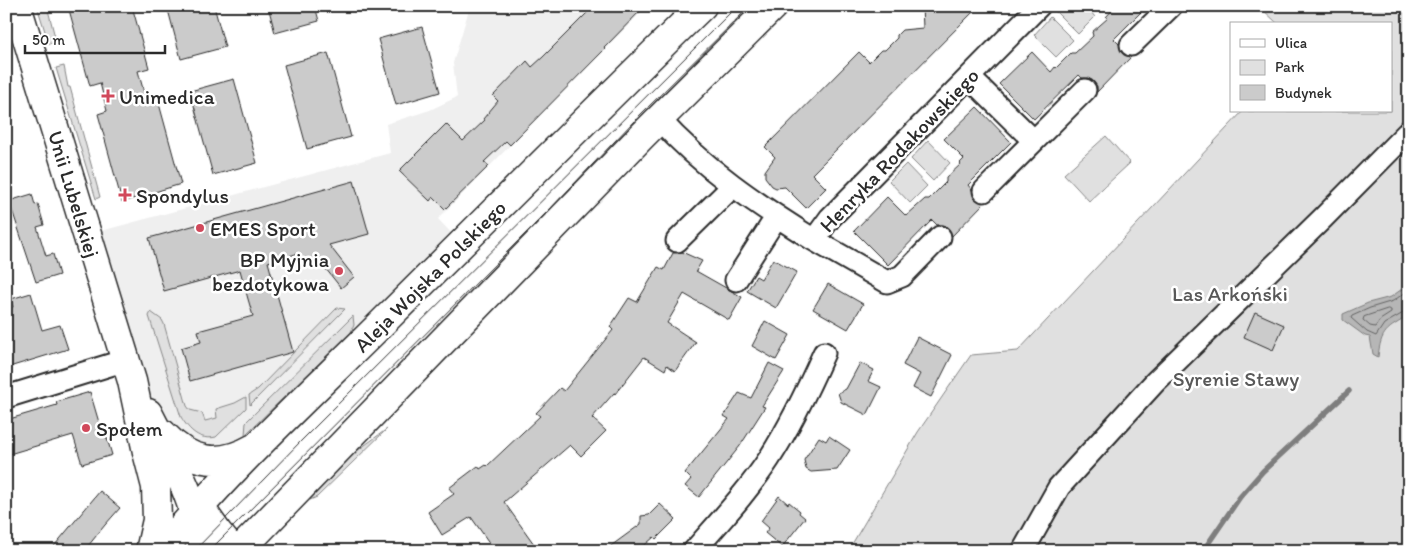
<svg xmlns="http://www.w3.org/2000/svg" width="1415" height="557" viewBox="0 0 1415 557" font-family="Itim,sans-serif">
<rect width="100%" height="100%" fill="#fff"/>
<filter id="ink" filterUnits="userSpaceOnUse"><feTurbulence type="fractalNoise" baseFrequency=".02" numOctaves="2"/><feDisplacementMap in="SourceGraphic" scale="10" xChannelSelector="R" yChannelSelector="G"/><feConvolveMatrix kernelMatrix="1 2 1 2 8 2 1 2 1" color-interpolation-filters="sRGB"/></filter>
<g filter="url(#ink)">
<path fill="#efefef" d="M470,6H647L438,219L457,239L252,444L223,457L157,421L90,234L390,153L386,124L430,110L457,97L453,63Z"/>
<path fill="#e0e0e0" stroke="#868686" d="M37,6H47L56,41L49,44Z
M1062,6H1086L1095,17L1078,34L1056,12Z
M1259,6H1409V551H848L918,432L971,355L1018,351L1243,111H1391V24H1278Z
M1050,17L1073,40L1056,57L1034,35Z
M64,66L68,87H70L100,197L96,199L56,68Z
M1106,136L1130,163L1089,201L1064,174Z
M928,140L950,163L933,181L911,159Z
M906,164L927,186L910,203L889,181Z
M337,308L345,309L250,405L249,395L258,389Z
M151,312L162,320L164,324L187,406L190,410L202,413L205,421L217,418L216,409L235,403L246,397V408L216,437C199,441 189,430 181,417L149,316Z
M353,316L354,325L351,332L245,435L246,422Z
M387,429L317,497L310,500L306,497L343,461Z"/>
<path fill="#b6b6b6" stroke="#7e7e7e" d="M1409,284V316C1387,329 1381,330 1378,357L1373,354L1370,337L1365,336L1343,320V314L1368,303L1391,297Z"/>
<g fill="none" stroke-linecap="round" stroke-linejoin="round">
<path stroke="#636363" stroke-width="1" d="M1409,290L1393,301L1370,308L1352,316L1351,318L1367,332L1376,336L1384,324L1405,312H1409
M1388,309L1391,310V313L1380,320L1375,327L1370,326L1363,320L1364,317Z"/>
<path stroke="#7e7e7e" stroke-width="5.5" d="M1203,551L1240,497L1263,471L1349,391"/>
</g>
<path fill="#cbcbcb" stroke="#2b2b2b" d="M68,6H132L149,68L138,71L147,103L158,100L181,184L122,202L98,114L107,111L100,83L90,86Z
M167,6H214L225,47L181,59Z
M268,6H315L319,21L275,33Z
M594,6H645L604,48L605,49L510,145L506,141L484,162L489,166L445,209L433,197L430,201L399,171L446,124L463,141L485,120L483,119L498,101L493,96L527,61L532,67L543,57Z
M922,6H979L812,174L826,188L806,208L785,187L776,188L772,186L765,177V171L775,157L765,147L859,52L869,62L881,50H885L897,38V35L902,30L923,28Z
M1116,6H1147L1114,39L1119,44L1122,53L1131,57L1097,92V86L1093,81L1088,78H1082L1079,75L1034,119L999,84L1032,52L1051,72L1055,67L1056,68L1071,53H1075L1093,36L1092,32L1108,18L1106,17Z
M422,27L440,92L396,105L378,39Z
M328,53L351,137L307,149L284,65Z
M234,79L257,163L213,175L190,91Z
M977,107L1011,142L968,185L972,190L975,199L984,203L952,236L948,228L944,225H937L932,220L888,265L854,231L887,197L906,216L925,199H929L946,182V178L961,164L960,163L964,159L944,139Z
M354,181L369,234L329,245L354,277L341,288L318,259L299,265L296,254L268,262L293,352L190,381L181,348L201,342L198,331L253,316L248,299L240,270L164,291L149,238Z
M32,194L35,205L38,204L44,225L37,227L46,256L53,254L59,275L36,282L9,201Z
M682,252L702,261L696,271L742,297L729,320L684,294L667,323L696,342L675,371L667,365L665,370L644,357L615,394L614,393L592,418L606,431L581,456L570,445L504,502L539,551H495L471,517L442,535L428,512L454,494L449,488L478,466L480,469L486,465L487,466L540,416L536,413L560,388L564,391L613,330L610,327L629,298L637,302L658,267L664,270L673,253Z
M773,259L797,272L776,308L747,291L756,276L761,279Z
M828,284L863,304L848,329L813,309Z
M31,293L42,330L60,325L68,349L6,368V309L13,307L11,299Z
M1255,312L1284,325L1273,350L1244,337Z
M765,321L790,335L776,360L752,346Z
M917,337L952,355L931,397L913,388L920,374L903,365Z
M769,363L784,371L762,406L765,407L740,446L699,497L685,486L691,479L685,473L729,419L724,416L739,393L751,398Z
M860,363L874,370L868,381L881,387L867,415L841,402L838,393L846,389Z
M90,392L103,436L106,435L112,455L82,464L73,435L6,455V420L57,405L56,402Z
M829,436L850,450L837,470L811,472L806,469L804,460L819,437L826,441Z
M100,491L120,508L105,525L84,551H50Z
M779,496L788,504L789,502L800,511L799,513L805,518L782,547L765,533L769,528L761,521Z
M660,504L676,519L656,539L654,537L638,551H604L641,524V516L649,515Z"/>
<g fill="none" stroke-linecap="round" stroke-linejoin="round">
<defs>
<path id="street" d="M1131,45L1171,6
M969,77L1034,141
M659,119C703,168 758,205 814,240L830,218L1039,6
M984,191L1085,90
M814,240L887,282L902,276L940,237
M677,241L733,186
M736,280L777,216
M6,397L126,360
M694,551C720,521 748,491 769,459C791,425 808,389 824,353
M1023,551L1059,487L1155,382L1323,218L1409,131"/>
<path id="secondary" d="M17,6L132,381L147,452L156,487L157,520L150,551
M148,413C171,459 197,498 201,551
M163,434C190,463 219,468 254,448
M197,503L218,533L233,551
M162,551C230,467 311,394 387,318C492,214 596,109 702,6
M239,551L642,136L773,6"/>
</defs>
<use href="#street" stroke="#2b2b2b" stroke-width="25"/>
<use href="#secondary" stroke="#2b2b2b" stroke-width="31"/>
<use href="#street" stroke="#fff" stroke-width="21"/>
<use href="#secondary" stroke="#fff" stroke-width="28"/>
<path stroke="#2b2b2b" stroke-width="1" d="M194,551L301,441L737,6
M209,551L551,208L635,120L750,6"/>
</g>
</g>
<g fill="#d1495b" stroke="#fff" stroke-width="2">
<path d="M105.5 88.5h5v5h5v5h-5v5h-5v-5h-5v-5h5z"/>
<path d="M122.5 187.5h5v5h5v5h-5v5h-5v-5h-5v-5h5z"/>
<circle cx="200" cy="228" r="5"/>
<circle cx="339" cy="271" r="5"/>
<circle cx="86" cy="428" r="5"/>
</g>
<g text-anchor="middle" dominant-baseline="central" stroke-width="5" stroke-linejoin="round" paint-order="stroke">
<g font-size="21" fill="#2b2b2b" stroke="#fff" text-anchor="start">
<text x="119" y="96">Unimedica</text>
<text x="136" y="195">Spondylus</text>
<text x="210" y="228">EMES Sport</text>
<text x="329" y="259" text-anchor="end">BP Myjnia<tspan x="329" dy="24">bezdotykowa</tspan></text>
<text x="96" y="428">Społem</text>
</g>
<g font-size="21" fill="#2b2b2b" stroke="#fff">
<text transform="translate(899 150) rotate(-46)">Henryka Rodakowskiego</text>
<text transform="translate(74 194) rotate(73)">Unii Lubelskiej</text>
<text transform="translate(430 276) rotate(-45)">Aleja Wojska Polskiego</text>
</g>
<g font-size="21" fill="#585858" stroke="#fff">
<text x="1230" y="293">Las Arkoński</text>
<text x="1236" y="378">Syrenie Stawy</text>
</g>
</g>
<rect width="1415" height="557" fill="none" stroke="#fff" stroke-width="25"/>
<rect x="12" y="12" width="1390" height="532" fill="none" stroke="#2b2b2b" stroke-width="2" filter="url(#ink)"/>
<rect x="1230" y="22" width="162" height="90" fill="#ffffff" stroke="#aaaaaa"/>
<rect x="1240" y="39" width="25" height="8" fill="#ffffff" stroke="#aaaaaa"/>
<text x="1275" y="48" font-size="15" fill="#2b2b2b">Ulica</text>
<rect x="1240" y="60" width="25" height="15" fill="#e0e0e0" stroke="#aaaaaa"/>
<text x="1275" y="72" font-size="15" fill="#2b2b2b">Park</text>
<rect x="1240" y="85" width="25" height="15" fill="#cbcbcb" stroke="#aaaaaa"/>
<text x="1275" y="98" font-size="15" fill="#2b2b2b">Budynek</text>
<path d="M25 45v8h140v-8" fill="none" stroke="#2b2b2b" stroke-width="2.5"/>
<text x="32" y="45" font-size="15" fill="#2b2b2b" stroke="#ffffff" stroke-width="4" paint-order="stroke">50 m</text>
</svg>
